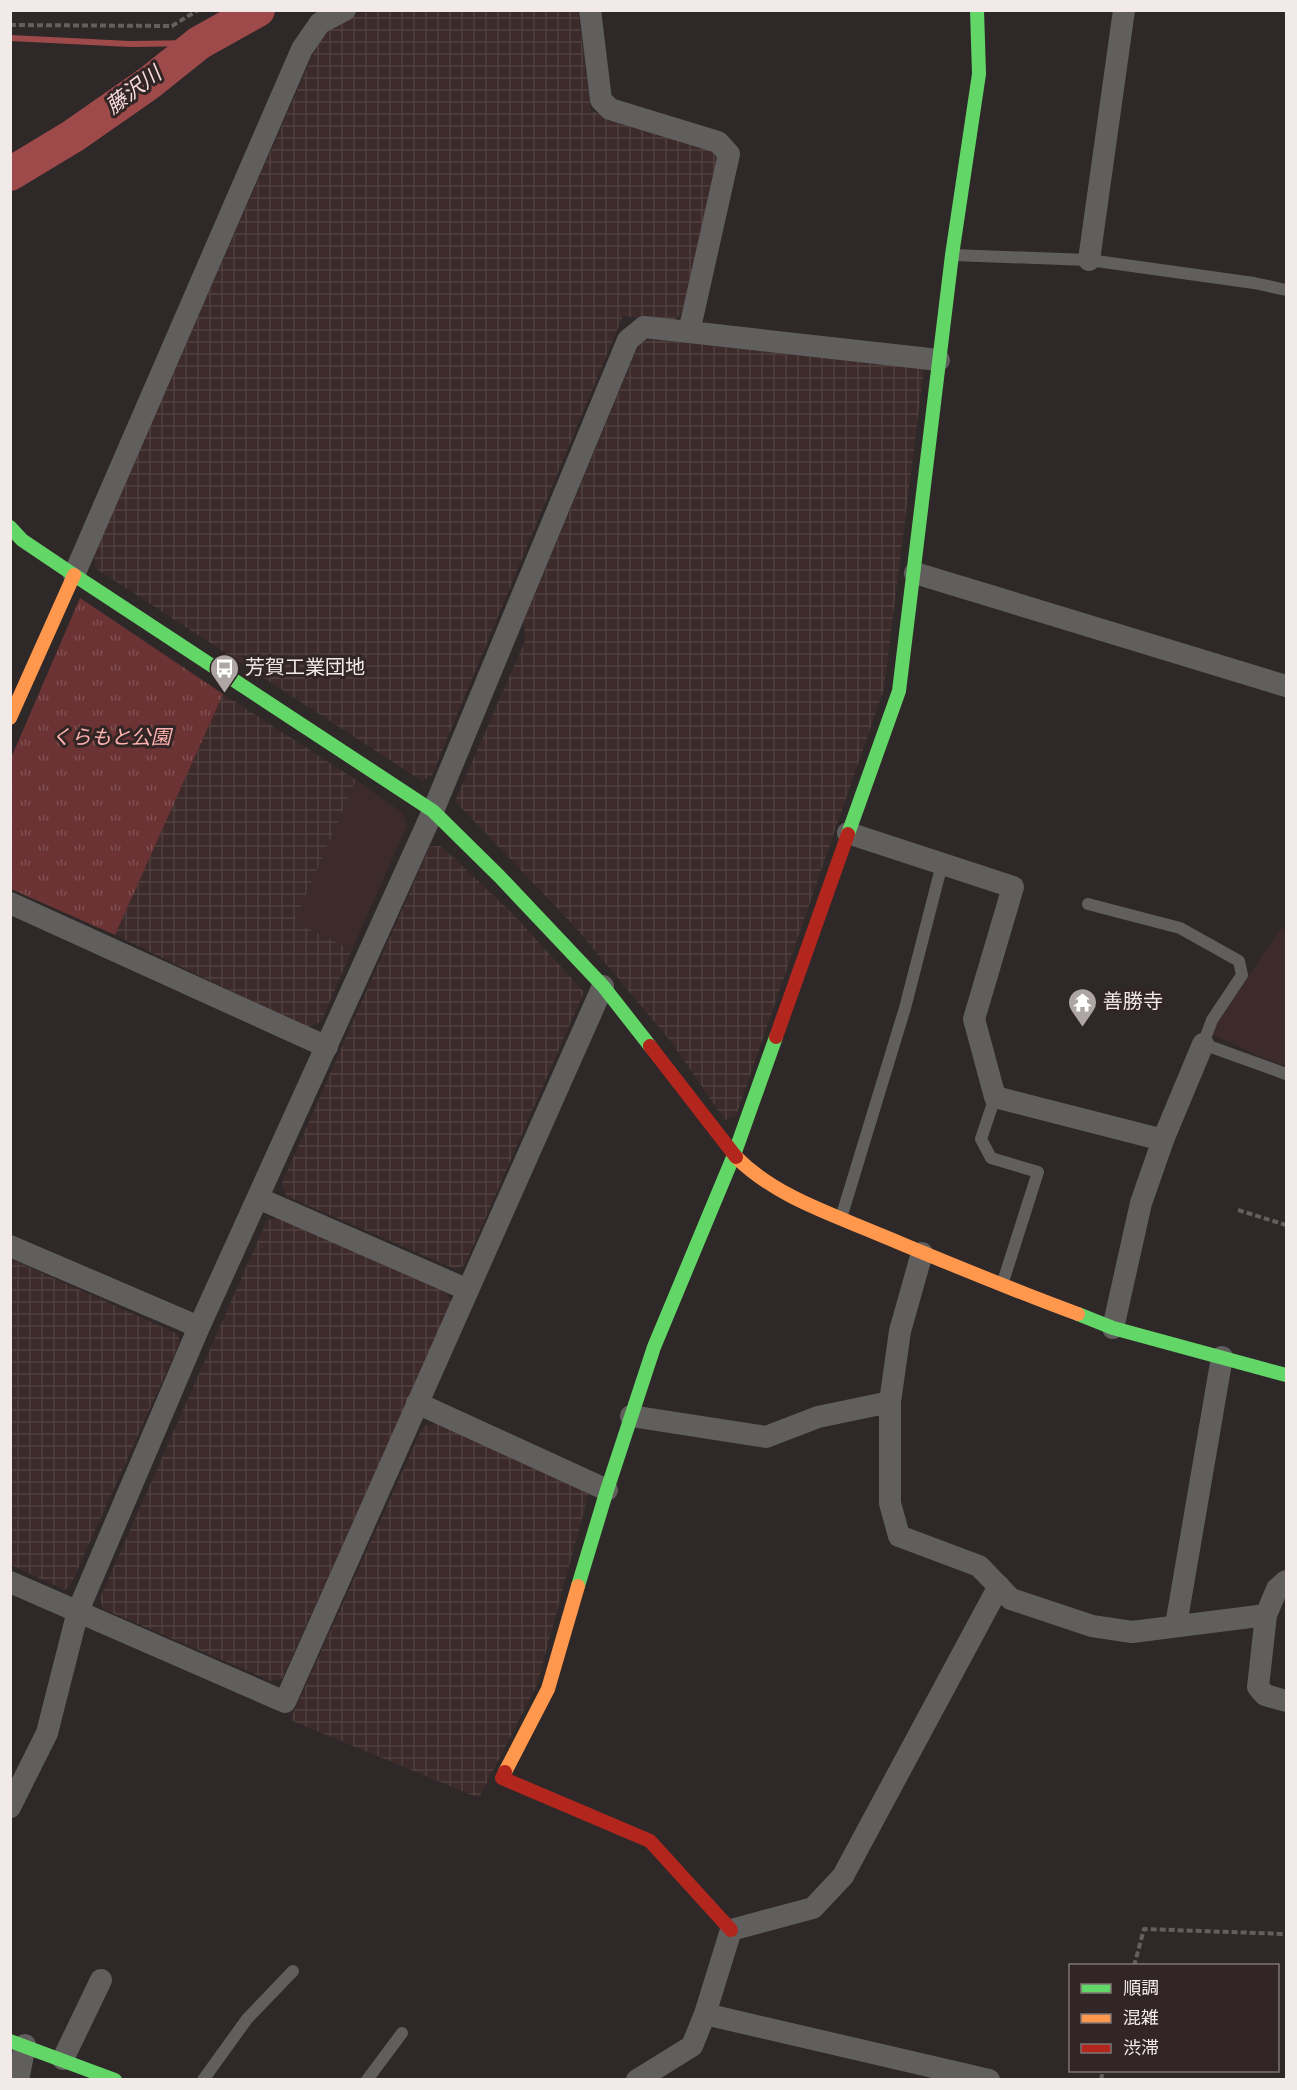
<svg xmlns="http://www.w3.org/2000/svg" width="1297" height="2090" viewBox="0 0 1297 2090" font-family="Spectral,'Noto Sans JP',serif">
<defs>
<pattern id="industrial-grid" width="8" height="8" patternUnits="userSpaceOnUse" patternTransform="scale(1.5)"><rect width="8" height="8" fill="#3c2b2a"/><path d="M0 4h8M4 0v8" fill="none" stroke="#4f403f"/></pattern>
<pattern id="park-tufts" width="24" height="20" patternUnits="userSpaceOnUse" patternTransform="scale(1.5)"><rect width="24" height="20" fill="#6b3333"/><path d="M3 7l-1-3M5 7V3M7 7l1-3M15 17l-1-3M17 17v-4M19 17l1-3" fill="none" stroke="#815151"/></pattern>
</defs>
<rect width="100%" height="100%" fill="#2e2828"/>
<path fill="#3c2b2a" d="M356,780L403,813L407,826L352,950L293,922Z
M1281,928L1286,930V1066L1265,1059L1211,1034L1215,1024Z"/>
<path fill="url(#industrial-grid)" d="M390,11H578L591,111L710,149L717,158L683,313L672,321L623,316L432,775L422,781L95,568L94,555L318,43L324,33L337,24L361,13Z
M650,339L924,369L884,689L736,1116L725,1120L672,1043L577,929L455,801L525,641L524,621L639,344Z
M223,694L356,780L294,922L352,950L321,1022L306,1027L115,935Z
M430,846H441L513,914L584,992L465,1265L455,1269L286,1196L282,1183Z
M279,1218L446,1291L451,1304L282,1679L271,1681L103,1609L100,1598L267,1220Z
M11,1259L178,1334L180,1342L71,1584L65,1590L11,1565Z
M438,1423L590,1489L537,1685L479,1798L290,1720L423,1426Z"/>
<path fill="url(#park-tufts)" d="M80,598L223,694L115,935L11,889V758Z"/>
<g fill="none" stroke-linecap="round" stroke-linejoin="round">
<path stroke="#9e4a4a" stroke-width="6" d="M10,38L130,44L199,43"/>
<path stroke="#9e4a4a" stroke-width="34" d="M10,174L73,136L149,83L199,43L258,10"/>
<path stroke="#635f5f" stroke-width="4" stroke-dasharray="6 3" stroke-linecap="butt" d="M10,25L172,26L198,10
M1238,1210L1286,1225
M1134,1966L1144,1929L1286,1934
M1101,2080L1103,2070"/>
<path stroke="#615e5e" stroke-width="12" d="M953,255L1089,260L1254,283L1286,290
M1088,904L1180,928L1239,961L1242,975L1212,1020L1203,1044L1286,1074
M995,1097L981,1139L991,1158L1038,1172L1002,1285
M841,1218L905,1008L942,864
M203,2080L247,2019L293,1971
M367,2080L402,2033"/>
<path stroke="#615e5e" stroke-width="22" d="M590,10L601,100L610,109L718,142L729,154L689,332
M1089,260L1124,10
M915,573L1286,686
M74,575L302,49L320,23L345,10
M848,833L1013,887L974,1019L995,1097L1163,1140
M10,903L327,1047
M258,1198L468,1290
M10,1246L199,1327
M1113,1328L1141,1203L1163,1140L1203,1044
M890,1402L900,1331L922,1253
M417,1403L607,1490
M631,1416L766,1437L818,1417L890,1402V1503L899,1536L979,1566L1011,1599L1092,1626L1132,1632L1266,1615L1258,1687L1265,1695L1286,1701
M10,1582L285,1702L603,986
M1266,1615L1277,1589L1286,1581
M1176,1625L1222,1357
M10,1807L47,1733L78,1611L199,1327L433,811L628,340L644,327L939,360
M63,2059L101,1980
M18,2080L25,2045
M637,2080L692,2046L705,2014
M989,2080L705,2014L731,1930L813,1908L843,1876L999,1586"/>
<path stroke="#63d668" stroke-width="14" d="M10,527L22,540L74,575L433,811L499,876L603,986L650,1046
M848,834L899,691L952,255L979,74L977,10
M1078,1314L1113,1328L1286,1375
M578,1586L607,1490L654,1347L734,1155L776,1037
M10,2041L115,2080"/>
<path stroke="#ff974d" stroke-width="14" d="M10,718L74,575
M736,1157C776,1197 832,1214 883,1236C948,1263 1012,1290 1078,1314
M505,1772L548,1689L578,1586"/>
<path stroke="#b3261e" stroke-width="14" d="M776,1037L848,834
M650,1046L736,1157
M505,1772L502,1778L650,1841L731,1930"/>
</g>
<defs>
<symbol id="bus-pin" viewBox="-11 -11 22 30"><path d="M0 17L-7.5 6A9.5 9.5 0 1 1 7.5 6Z" fill="#ada6a5" stroke="#312625"/><path d="M-5-6H5V4H4V6H2V4H-2V6H-4V4H-5ZM-3.5-4V0h7V-4ZM-3.5 1.2v1.5H-2V1.2ZM2 1.2v1.5H3.5V1.2Z" fill="#fff"/></symbol>
<symbol id="temple-pin" viewBox="-11 -11 22 30"><path d="M0 17L-7.5 6A9.5 9.5 0 1 1 7.5 6Z" fill="#ada6a5" stroke="#312625"/><path d="M0-6L5-2H3V0L6.5 2.5H4V6H1.5V3h-3V6H-4V2.5H-6.5L-3 0V-2H-5Z" fill="#fff"/></symbol>
</defs>
<g fill-rule="evenodd">
<use href="#bus-pin" x="208" y="652" width="33" height="45"/>
<use href="#temple-pin" x="1066" y="986" width="33" height="45"/>
</g>
<g text-anchor="middle" dominant-baseline="central" stroke-width="6" stroke-linejoin="round" paint-order="stroke">
<g font-size="20" fill="#f2eae9" stroke="#312625" text-anchor="start">
<text x="245" y="668">芳賀工業団地</text>
<text x="1103" y="1002">善勝寺</text>
</g>
<g font-size="20" font-style="italic" fill="#ffb2af" stroke="#312625">
<text x="111" y="738">くらもと公園</text>
</g>
<g font-size="21" font-style="italic" fill="#f8dcdb" stroke="#312625">
<text transform="translate(134 91) rotate(-37)">藤沢川</text>
</g>
</g>
<rect width="1297" height="2090" fill="none" stroke="#f2eae9" stroke-width="24"/>
<rect x="1069" y="1964" width="210" height="108" fill="#312625" stroke="#7e7473" stroke-width="1.5"/>
<rect x="1081" y="1984" width="30" height="9" fill="#63d668" stroke="#7e7473" stroke-width="1.5"/>
<text x="1123" y="1994" font-size="18" fill="#f2eae9">順調</text>
<rect x="1081" y="2014" width="30" height="9" fill="#ff974d" stroke="#7e7473" stroke-width="1.5"/>
<text x="1123" y="2024" font-size="18" fill="#f2eae9">混雑</text>
<rect x="1081" y="2044" width="30" height="9" fill="#b3261e" stroke="#7e7473" stroke-width="1.5"/>
<text x="1123" y="2054" font-size="18" fill="#f2eae9">渋滞</text>
</svg>
